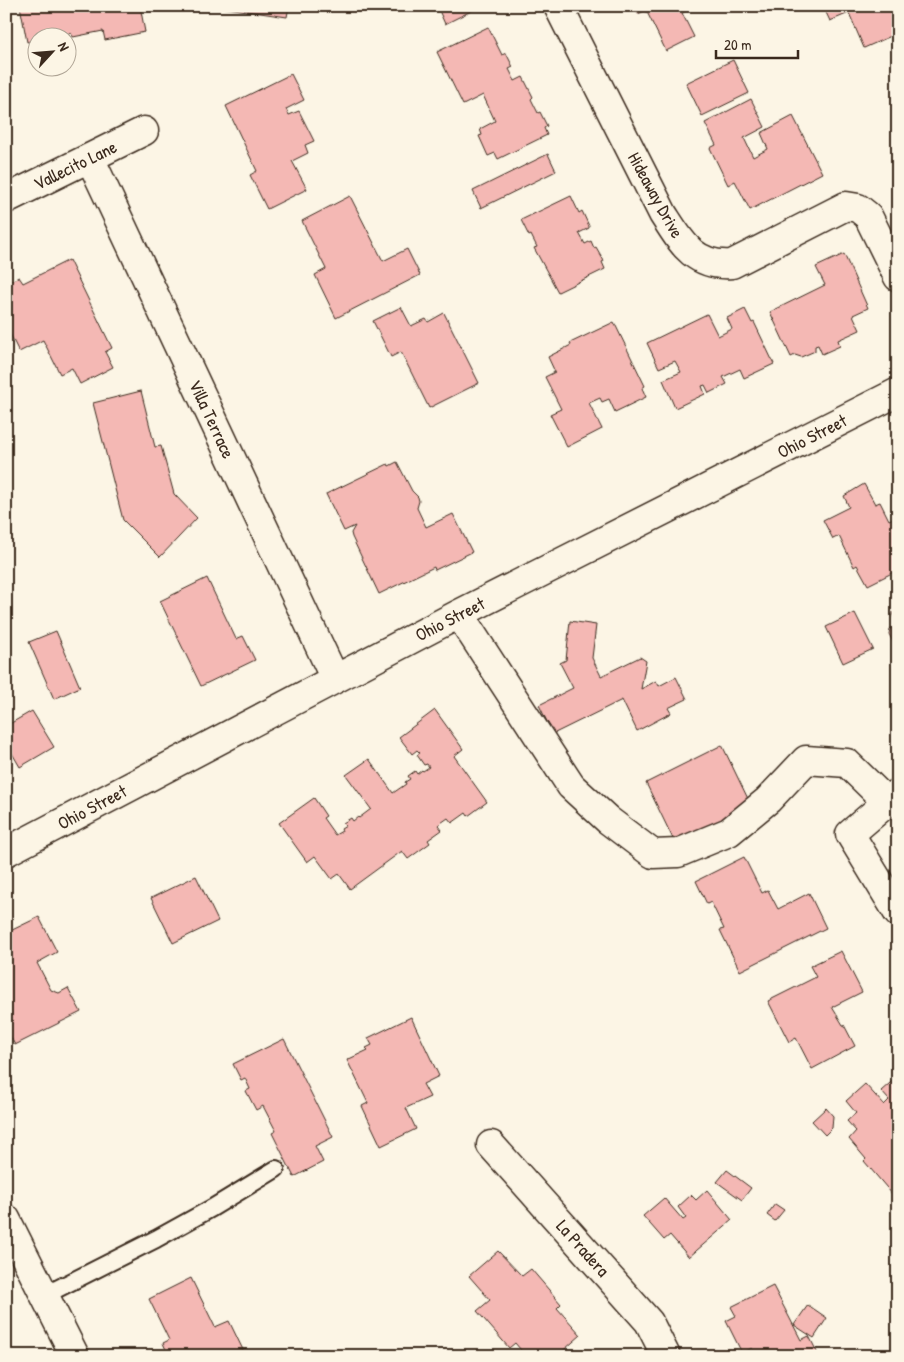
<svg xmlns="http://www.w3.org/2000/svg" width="904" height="1362" viewBox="0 0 904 1362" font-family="'Patrick Hand',sans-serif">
<rect width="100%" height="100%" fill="#fcf5e5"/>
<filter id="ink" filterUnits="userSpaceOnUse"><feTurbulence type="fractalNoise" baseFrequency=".02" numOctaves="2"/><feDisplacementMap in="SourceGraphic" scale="10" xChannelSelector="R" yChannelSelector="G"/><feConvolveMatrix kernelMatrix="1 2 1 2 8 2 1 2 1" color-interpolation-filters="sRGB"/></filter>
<g filter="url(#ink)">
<path fill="#f4b8b4" stroke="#3b2a1e" d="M20,6H140L145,32L105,40L103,31L73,37L71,33L50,38H38V40L27,42Z
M214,6H289L287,17Z
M437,6H477V8L445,24Z
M634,6H695L682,13L694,37L666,51L646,10L638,14Z
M823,6H898V33L864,48L849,13L830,21Z
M488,27L502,55L506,53L513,67L509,69L515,81L523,77L533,97L531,99L538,113L540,112L547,126L544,128L547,135L498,159L495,153L488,156L479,136L482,135L480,129L495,121L483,95L463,105L437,52Z
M733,60L749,93L702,116L686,83Z
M291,74L304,100L286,109L289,115L299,111L314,141L305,145L308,153L292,161L307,189L267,209L250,175L257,171L226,106Z
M751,99L765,127L744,138L753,157L768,149L761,133L793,116L822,173L750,210L735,181L728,185L710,148L716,145L705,123Z
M548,154L556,171L481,208L473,191Z
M350,196L383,261L407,249L420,275L336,318L315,275L326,269L302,221Z
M571,196L579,213L582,211L589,226V228L579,233L585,244L591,241L594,248L596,247L604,261L602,262L605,269L558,292L534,248L537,247L531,235L529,236L521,220Z
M844,254L868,308L853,315L860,330L838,340L840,346L822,354L818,345L815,346V351L801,357L795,355L791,357L770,312L825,285L816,267Z
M69,260L112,348L105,352L113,367L80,384L72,368L60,374L43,340L19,352L6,326V283L19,277L23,283Z
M401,307L411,326L426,319L428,322L444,313L479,383L429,408L401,352L391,357L373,321Z
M745,309L752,323L754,322L774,364L744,378L740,369L723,377L727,384L709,393L705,385L702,386L705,394L675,408L663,380L681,372L675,361L659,368L647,343L707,314L718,336L732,329L727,318Z
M614,322L645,386L642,388L646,397L615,412L609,399L602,402L600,398L589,403L602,429L567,447L550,414L561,409L545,377L555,372L548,357L571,345L570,343Z
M141,391L155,447L161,446L174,494L197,518L160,557L123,520L93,403Z
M397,462L412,491L418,497L419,501L417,508L426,527L453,514L472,552L435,570L434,567L379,594L352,537L351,533L355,526L344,531L326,494L388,464L389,466Z
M864,484L875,504L880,502L889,520L898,516V570L868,585L857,565L854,567L839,536L833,539L823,520L849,507L844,496Z
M207,578L236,639L243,636L255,660L201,686L160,601Z
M898,611V644L897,642L894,644L889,634L890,629L897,625L892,613Z
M855,613L873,649L843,663L826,627Z
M570,621L596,625L592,658L601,676L640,657L646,661L641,689L656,681L659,686L676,677L687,699L668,708L671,713L637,731L622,700L553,734L539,705L573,688L560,663L566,660Z
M56,631L80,687L54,699L29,642Z
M435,710L463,749L454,756L487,802L468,816L466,813L452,823L448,818L438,825L442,830L428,840L430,843L408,859L402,851L350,889L339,874L332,879L315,856L307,862L279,823L314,798L326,816L323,818L335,835L342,831L341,829L346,826L343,823L351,818L353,821L358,817L359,818L371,809L346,775L369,759L393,793L406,784L405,782L410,779L408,776L415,771L417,774L422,770L423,771L429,767L427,764L424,765L417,755L420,753L417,750L412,754L399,737Z
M32,711L54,747L20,767L6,743V726Z
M722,745L752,807L676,845L646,783Z
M744,857L762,893L768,890L778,909L809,893L826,928L740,971L720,930L724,929L711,902L707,904L696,881Z
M196,876L218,921L173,943L151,898Z
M39,917L57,952L37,963L51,990L59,993L68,988L81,1012L15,1045L6,1029V933Z
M841,951L862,992L832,1007L843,1025H844L855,1046L812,1069L796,1038L789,1042L768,1001L816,977L810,966Z
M411,1017L439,1076L423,1084L430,1097L406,1108L416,1129L381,1146L362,1106L368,1103L347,1060L368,1050L366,1048L372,1045L368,1038Z
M284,1039L333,1137L315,1146L323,1162L294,1177L272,1133L276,1131L263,1106L256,1110L246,1091L250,1089L245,1078L241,1080L233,1064Z
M898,1076V1192L893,1195L864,1161L866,1159L849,1139L856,1131L847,1121L856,1113L846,1101L865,1084L884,1105L889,1100L881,1091Z
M826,1108L833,1116L832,1128L825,1135L812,1121Z
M727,1170L751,1188L742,1200L717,1182Z
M707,1190L732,1220L689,1257L670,1235L664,1240L643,1216L664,1198L683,1220L686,1218L678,1207L691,1195L696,1200Z
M775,1204L784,1210L775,1221L767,1215Z
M498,1251L522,1276L531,1269L561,1304L557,1308L581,1335L557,1356H526L515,1343L509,1348L477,1311L490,1300L469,1276Z
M191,1278L215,1327L229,1321L246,1356H164L163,1354L167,1352L163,1343L169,1340L149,1299Z
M773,1286L801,1340L809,1336L819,1356H755L752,1348L742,1353L726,1321L736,1316L731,1307Z
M808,1305L827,1318L814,1338L794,1325Z"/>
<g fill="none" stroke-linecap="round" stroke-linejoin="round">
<defs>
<path id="lane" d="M45,1295L156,1239L212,1208L276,1169"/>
<path id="street" d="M558,6L663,214C681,242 694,267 732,264L846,206L858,208L868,216L898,277
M90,158L335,679
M6,199L144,131
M459,614L571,786L608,820L653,854L678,853L729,832L768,800L806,760L847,763L887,802
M898,793L850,834L898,913
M6,852L459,614L898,392
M491,1145L649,1322L666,1356
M6,1219L75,1356"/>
</defs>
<use href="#lane" stroke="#3b2a1e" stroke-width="20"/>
<use href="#street" stroke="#3b2a1e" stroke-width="31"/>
<use href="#lane" stroke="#fcf5e5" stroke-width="16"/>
<use href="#street" stroke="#fcf5e5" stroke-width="28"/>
</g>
</g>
<g text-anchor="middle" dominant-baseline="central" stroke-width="4.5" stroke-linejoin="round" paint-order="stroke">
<g font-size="18" fill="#3b2a1e" stroke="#fcf5e5">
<text transform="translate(75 165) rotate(-26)">Vallecito Lane</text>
<text transform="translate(656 195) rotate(61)">Hideaway Drive</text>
<text transform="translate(212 419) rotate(65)">Villa Terrace</text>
<text transform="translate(812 436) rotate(-27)">Ohio Street</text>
<text transform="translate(450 619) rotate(-27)">Ohio Street</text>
<text transform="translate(92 807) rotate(-28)">Ohio Street</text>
<text transform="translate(583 1248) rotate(48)">La Pradera</text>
</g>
</g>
<rect width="904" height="1362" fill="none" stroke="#fcf5e5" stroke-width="25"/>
<rect x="12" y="12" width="879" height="1337" fill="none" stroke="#3b2a1e" stroke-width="2" filter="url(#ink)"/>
<g transform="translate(52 52) rotate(64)"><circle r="24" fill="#fcf5e5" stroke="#afa495"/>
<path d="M0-4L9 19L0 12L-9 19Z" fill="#3b2a1e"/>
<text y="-8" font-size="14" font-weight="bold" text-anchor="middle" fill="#3b2a1e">N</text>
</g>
<path d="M716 50v8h82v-8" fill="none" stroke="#3b2a1e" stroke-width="2.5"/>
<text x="724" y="50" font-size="15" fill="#3b2a1e" stroke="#fcf5e5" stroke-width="4" paint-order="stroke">20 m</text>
</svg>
